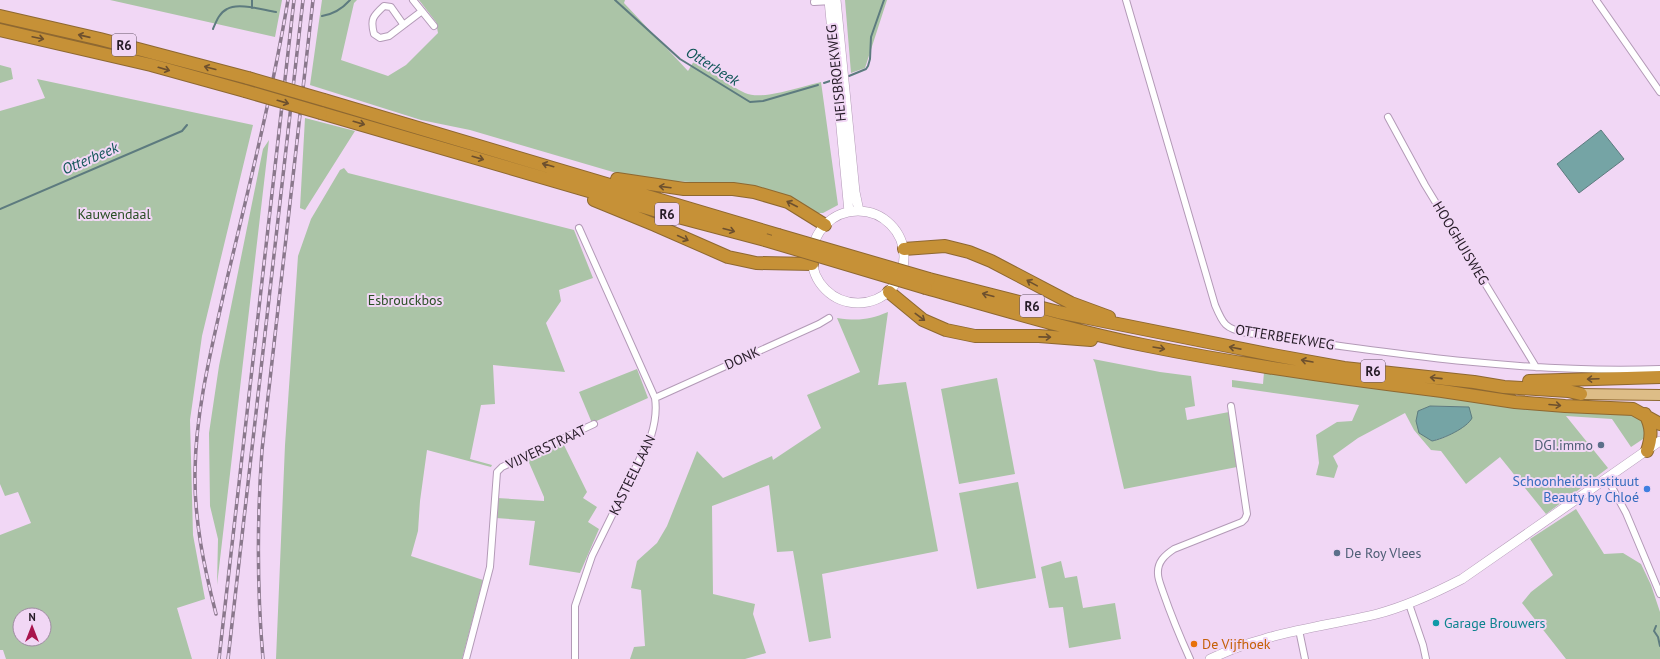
<svg xmlns="http://www.w3.org/2000/svg" width="1660" height="659" viewBox="0 0 1660 659" font-family="'PT Sans',sans-serif">
<rect width="100%" height="100%" fill="#f1d7f5"/>
<path fill="#abc4a7" fill-rule="evenodd" d="M110,0H282L275,37Z
M322,0H357L354,3L341,60L388,76L406,65L438,33L436,22L419,0H625L624,3L688,71L694,61C709,70 730,86 745,93C763,101 802,86 821,82L838,205L823,213H817L790,197L767,189L740,184L666,181L613,172L470,130L421,120L310,85Z
M845,0H887L865,68L851,73Z
M0,65L11,68L13,79L0,83Z
M37,79L253,125L202,336L190,420L193,535L205,599L177,608L192,659H6L3,650H0V535L31,523L18,492L5,496L0,484V111L45,98ZM20,615H44V639H20Z
M305,118L355,131L305,210L300,208Z
M269,140L217,585L218,539L210,506L209,433L219,366L263,149Z
M344,168L348,173L574,230L593,278L559,290L561,301L546,323L565,372L493,365L495,404L481,405L470,459L492,465L491,467L427,450L420,501L418,531L411,556L483,580L462,659H276L285,445L298,256L311,219L340,170Z
M888,312L878,385L906,382L938,551L822,574L831,638L809,642L793,551L777,552L769,485L712,506L713,594L755,604L753,614L766,653L745,659H630L634,647L645,646L641,590L631,588L637,561L657,543L667,526L697,451L723,478L772,456L773,460L821,428L807,395L860,372L837,318C858,321 869,320 888,312Z
M1093,359L1160,372L1191,376L1195,406L1185,408L1187,420L1229,412L1237,467L1124,489L1095,363Z
M637,369L648,398L592,423L579,392Z
M1264,372L1641,416L1646,430V437L1631,447L1612,419L1566,416L1608,468L1546,514L1500,457L1466,484L1441,451L1431,450L1414,430L1405,413L1358,438L1333,456L1338,466L1334,478L1316,475L1319,463L1316,435L1337,422L1352,421L1359,405L1232,387V380L1263,384ZM1431,406L1469,407C1458,427 1456,436 1432,441L1418,411Z
M997,378L1015,474L959,484L941,389Z
M562,441L587,492L583,498L597,507L588,522L599,529L580,573L529,565L535,521L496,518L497,498L544,501V497L527,458Z
M1018,482L1036,578L977,589L959,493Z
M1576,509L1604,554L1623,553L1641,564L1651,585L1660,612V659H1566L1522,603L1531,592L1553,575L1530,539Z
M1061,561L1065,578L1077,576L1083,608L1115,603L1121,639L1069,648L1063,607L1049,608L1041,567Z"/>
<path fill="#75a4a5" stroke="#5d7b7f" d="M1601,130L1624,159L1579,193L1557,164Z
M1430,406L1469,407L1472,418C1467,428 1443,439 1432,441L1419,433L1416,421L1418,411Z"/>
<g fill="none" stroke-linecap="round" stroke-linejoin="round">
<path stroke="#5d7b7f" stroke-width="2" d="M615,0L680,59L750,102L763,101L818,85
M252,8V0
M322,16C334,14 342,9 350,0
M213,29C216,22 219,13 227,9C238,2 263,10 276,12
M849,76L866,69L868,66L870,59L871,37L884,0
M824,83L830,81
M0,209L182,131L187,125
M1656,626L1654,631L1658,637L1660,646"/>
<defs>
<path id="street" d="M413,0L434,26
M1126,0L1215,305C1223,324 1225,329 1247,333C1384,352 1521,374 1660,369
M1596,0L1660,92
M814,2L832,1
M403,24L391,7L384,6C373,16 370,19 374,34L380,38L389,36L422,11
M1388,117L1425,185L1536,367
M655,398L819,324L829,318
M1607,478L1626,513L1660,594
M1409,604L1423,645L1426,659
M1299,630L1305,659
M466,659L490,567L497,472L502,467L594,424
M575,659V606L592,556L651,436C655,423 657,411 655,398L579,228
M1190,659C1180,637 1171,615 1163,592C1161,586 1158,579 1158,574C1157,562 1165,555 1174,549L1242,522L1245,519L1247,514L1231,406"/>
<path id="secondary" d="M829,0L849,212
M836,0L855,192L859,211
M812 257a46 46 0 1 1 92 0a46 46 0 1 1-92 0Z
M1210,659C1227,651 1245,644 1264,639C1301,628 1340,623 1377,614C1407,606 1435,593 1462,579L1660,441"/>
<path id="primary" d="M1581,394L1660,395"/>
<path id="highway" d="M0,16L100,39L248,78
M0,30L151,65L245,91
M324,100L778,235
M321,113L678,217L765,240
M617,179L684,189H733L754,192L788,202L825,225
M594,200L655,225L728,257L756,263L812,264
M904,249L945,246L969,252L991,261L1071,303L1109,317
M929,279L1058,312L1273,355L1344,368L1474,382L1504,387L1568,391L1581,394
M926,288C998,308 1069,330 1143,345C1242,365 1342,379 1442,391L1515,402L1565,406L1633,409L1660,424
M889,292L923,320L946,330L975,336H1039L1091,340
M1529,381L1660,377
M1645,414C1652,427 1652,437 1647,451"/>
</defs>
<use href="#street" stroke="#b39ab7" stroke-width="8"/>
<use href="#secondary" stroke="#b39ab7" stroke-width="10"/>
<use href="#primary" stroke="#8e6831" stroke-width="12"/>
<use href="#highway" stroke="#8e6831" stroke-width="14"/>
<use href="#street" stroke="#fff" stroke-width="6"/>
<use href="#secondary" stroke="#fff" stroke-width="9"/>
<use href="#primary" stroke="#ddbd87" stroke-width="10"/>
<use href="#highway" stroke="#c69137" stroke-width="12"/>
<defs>
<path id="rail" d="M216,614C204,567 194,520 195,471C196,406 213,343 227,279C249,187 272,94 288,0
M219,659L294,0
M228,659L303,0
M263,659C257,589 257,520 262,450L313,0"/>
</defs>
<use href="#rail" stroke="#8a788c" stroke-width="3.5"/>
<use href="#rail" stroke="#f1d7f5" stroke-width="2" stroke-dasharray="6" stroke-linecap="butt"/>
<defs>
<path id="highway-bridge" d="M248,78L324,100
M245,91L321,113
M778,235L929,279
M765,240L926,288"/>
</defs>
<use href="#highway-bridge" stroke="#8e6831" stroke-width="14" stroke-linecap="butt"/>
<use href="#highway-bridge" stroke="#c69137" stroke-width="12"/>
</g>
<defs><path id="oneway-shaft" d="M-6 0H5M1.5-3L5.5 0L1.5 3" fill="none" stroke-width="1.6" stroke-linecap="round" stroke-linejoin="round"/></defs>
<g stroke="#6d502e">
<use href="#oneway-shaft" transform="translate(84 36) rotate(-167)"/>
<use href="#oneway-shaft" transform="translate(38 38) rotate(12)"/>
<use href="#oneway-shaft" transform="translate(210 68) rotate(-165)"/>
<use href="#oneway-shaft" transform="translate(164 69) rotate(16)"/>
<use href="#oneway-shaft" transform="translate(283 102) rotate(16)"/>
<use href="#oneway-shaft" transform="translate(359 123) rotate(16)"/>
<use href="#oneway-shaft" transform="translate(478 158) rotate(16)"/>
<use href="#oneway-shaft" transform="translate(548 165) rotate(-164)"/>
<use href="#oneway-shaft" transform="translate(665 187) rotate(-173)"/>
<use href="#oneway-shaft" transform="translate(792 204) rotate(-153)"/>
<use href="#oneway-shaft" transform="translate(729 230) rotate(15)"/>
<use href="#oneway-shaft" transform="translate(683 238) rotate(25)"/>
<use href="#oneway-shaft" transform="translate(1032 283) rotate(-151)"/>
<use href="#oneway-shaft" transform="translate(988 295) rotate(-165)"/>
<use href="#oneway-shaft" transform="translate(920 317) rotate(37)"/>
<use href="#oneway-shaft" transform="translate(1045 337) rotate(1)"/>
<use href="#oneway-shaft" transform="translate(1159 348) rotate(10)"/>
<use href="#oneway-shaft" transform="translate(1235 348) rotate(-169)"/>
<use href="#oneway-shaft" transform="translate(1307 361) rotate(-170)"/>
<use href="#oneway-shaft" transform="translate(1436 378) rotate(-174)"/>
<use href="#oneway-shaft" transform="translate(1593 379) rotate(178)"/>
<use href="#oneway-shaft" transform="translate(1555 405) rotate(5)"/>
</g>
<g fill="#5c6f8a" stroke="#f1d7f5" stroke-width="1.5">
<circle cx="1601" cy="445" r="4"/>
<circle cx="1337" cy="553" r="4"/>
</g>
<circle fill="#3f7fe0" stroke="#f1d7f5" stroke-width="1.5" cx="1647" cy="489" r="4"/>
<circle fill="#0f9aa8" stroke="#f1d7f5" stroke-width="1.5" cx="1436" cy="623" r="4"/>
<circle fill="#e8710a" stroke="#f1d7f5" stroke-width="1.5" cx="1194" cy="644" r="4"/>
<g text-anchor="middle" dominant-baseline="central" stroke-width="4" stroke-linejoin="round" paint-order="stroke">
<g fill="#f1d7f5" stroke="#625364" stroke-width="1">
<rect x="112" y="34" width="24" height="22" rx="3"/>
<rect x="655" y="203" width="24" height="22" rx="3"/>
<rect x="1020" y="295" width="24" height="22" rx="3"/>
<rect x="1361" y="360" width="24" height="22" rx="3"/>
</g>
<g font-size="13" font-weight="bold" fill="#251b26">
<text x="124" y="45">R6</text>
<text x="667" y="214">R6</text>
<text x="1032" y="306">R6</text>
<text x="1373" y="371">R6</text>
</g>
<g font-size="14" fill="#251b26" stroke="#f1d7f5">
<text transform="translate(836 73) rotate(-96)">HEISBROEKWEG</text>
<text transform="translate(1461 243) rotate(59)">HOOGHUISWEG</text>
<text transform="translate(1285 337) rotate(9)">OTTERBEEKWEG</text>
<text transform="translate(742 358) rotate(-24)">DONK</text>
<text transform="translate(546 447) rotate(-25)">VIJVERSTRAAT</text>
<text transform="translate(632 475) rotate(-64)">KASTEELLAAN</text>
</g>
<g font-size="14" fill="#294f24" stroke="#f1d7f5">
<text x="114" y="214">Kauwendaal</text>
<text x="405" y="300">Esbrouckbos</text>
</g>
<g font-size="14" fill="#4e5e75" stroke="#f1d7f5" text-anchor="end">
<text x="1593" y="445">DGI.immo</text>
<text x="1345" y="553" text-anchor="start">De Roy Vlees</text>
</g>
<g font-size="14" fill="#366cbe" stroke="#f1d7f5" text-anchor="end">
<text x="1639" y="481">Schoonheidsinstituut<tspan x="1639" dy="16">Beauty by Chloé</tspan></text>
</g>
<g font-size="14" fill="#0d838f" stroke="#f1d7f5" text-anchor="start">
<text x="1444" y="623">Garage Brouwers</text>
</g>
<g font-size="14" fill="#c56008" stroke="#f1d7f5" text-anchor="start">
<text x="1202" y="644">De Vijfhoek</text>
</g>
<g font-size="15" font-style="italic" fill="#115658" stroke="#f1d7f5">
<text transform="translate(713 66) rotate(32)">Otterbeek</text>
<text transform="translate(90 158) rotate(-23)">Otterbeek</text>
</g>
</g>
<g transform="translate(32 627)"><circle r="19" fill="#f1d7f5" stroke="#9f8ca2"/>
<path d="M0-3L7 15L0 10L-7 15Z" fill="#a8144d"/>
<text y="-6" font-size="11" font-weight="bold" text-anchor="middle" fill="#251b26">N</text>
</g>
</svg>
